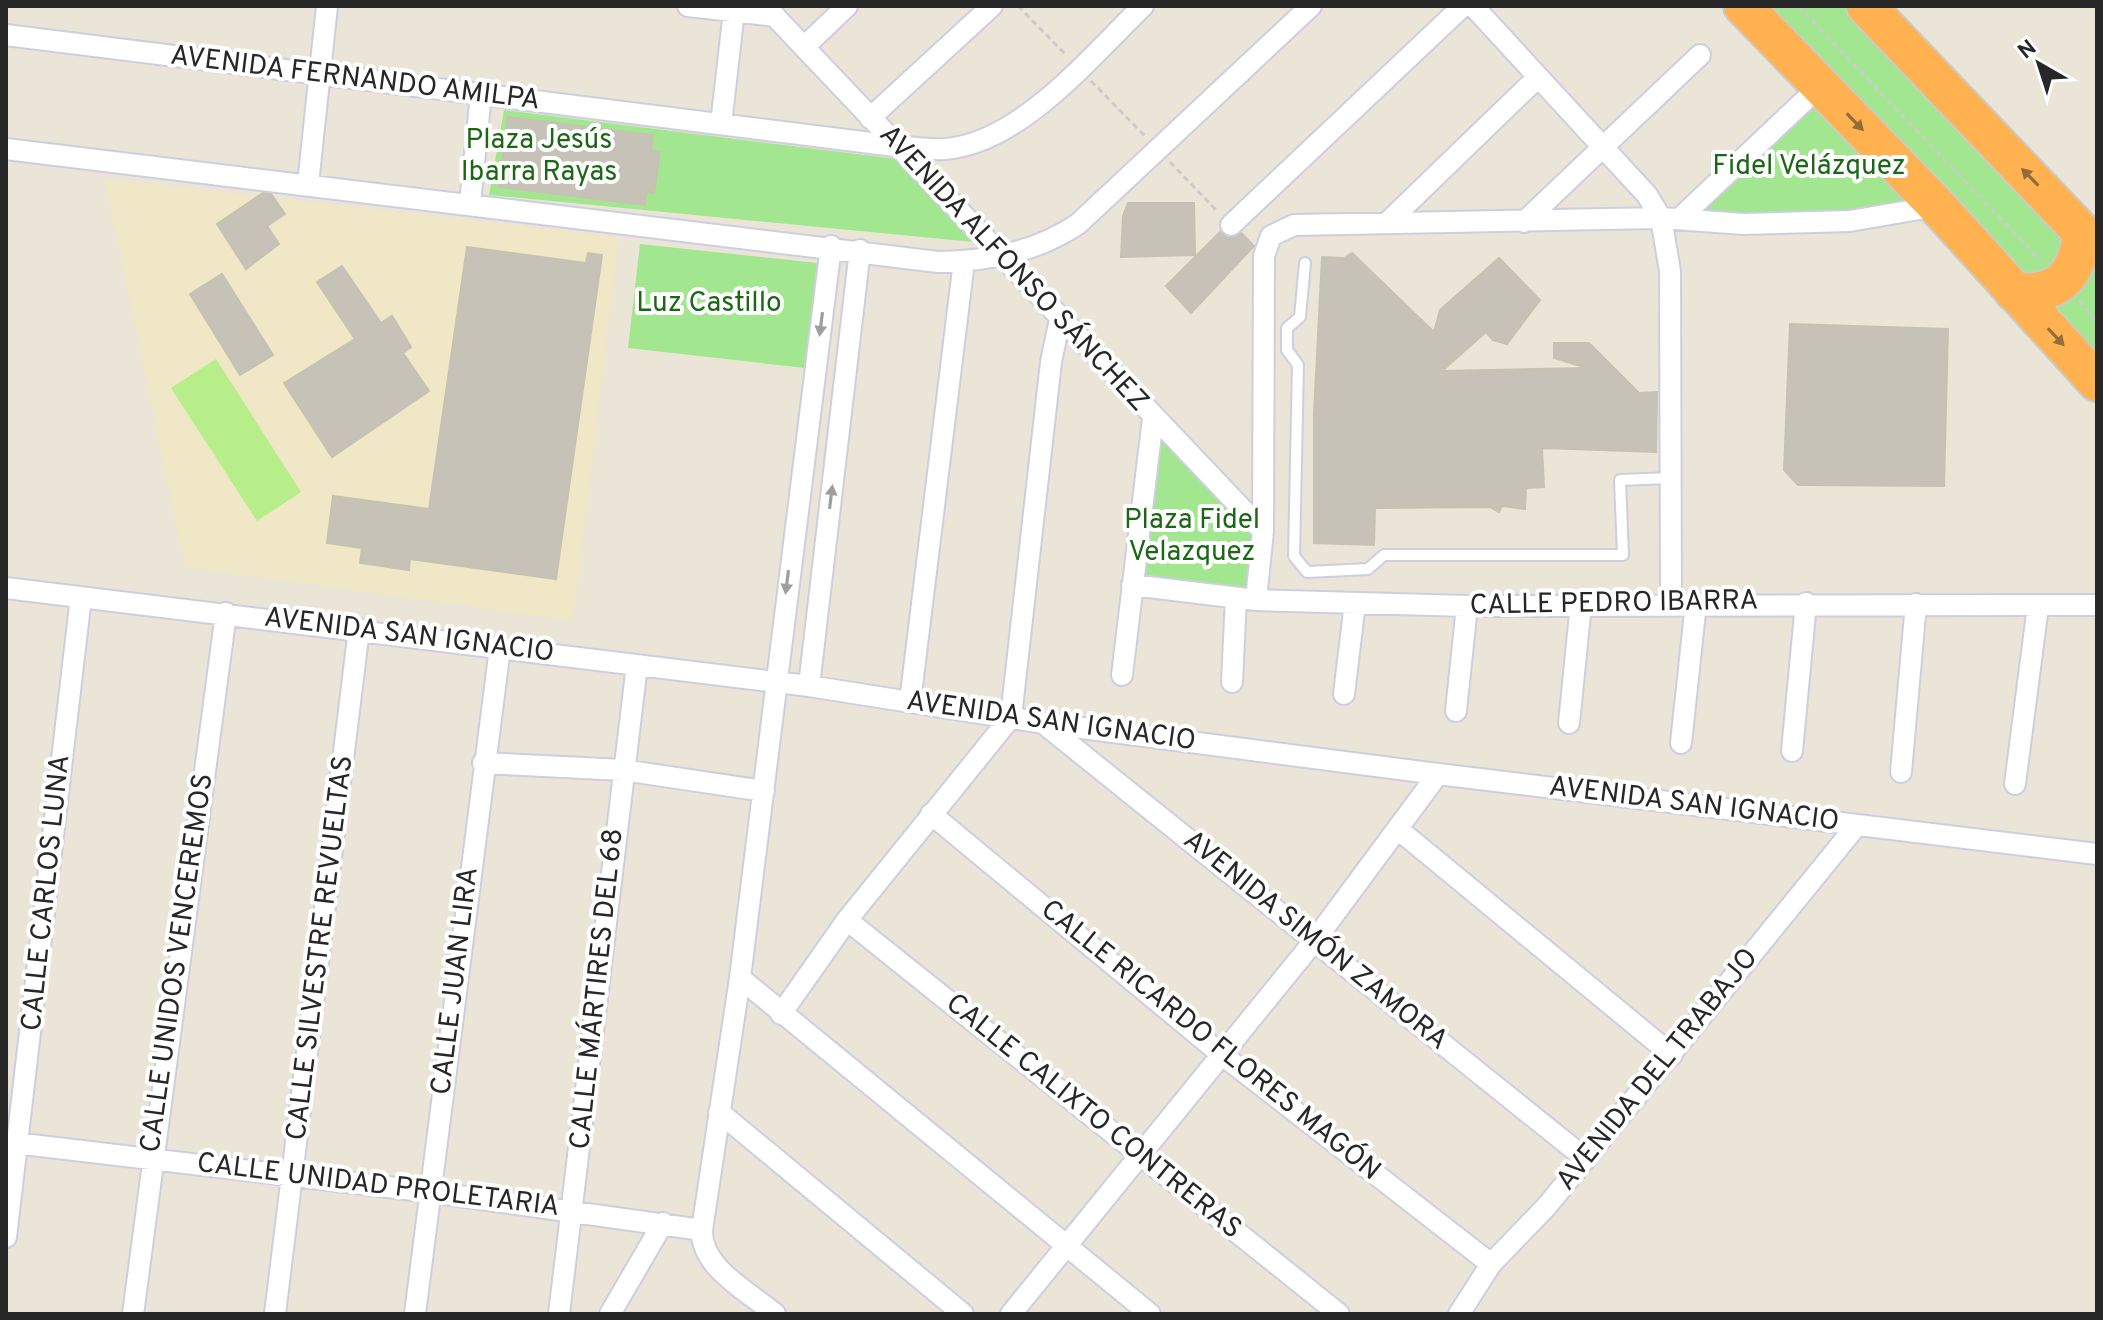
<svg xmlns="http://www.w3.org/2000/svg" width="2103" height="1320" viewBox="0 0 2103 1320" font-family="Overpass,sans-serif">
<rect width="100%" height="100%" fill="#ebe5d7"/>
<path fill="#efe7c5" d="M104,179L619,237L573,621L185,567Z"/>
<path fill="#a2e690" d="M1751,6H1863L2077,230L2037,287Z
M1811,99L1913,205L1848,216H1689Z
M504,110L905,160L984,243L489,195Z
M640,244L817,263L805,368L628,348Z
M2097,255V377L2051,304Z
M1153,418L1263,531L1256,600L1132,585Z"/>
<path fill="#b7ee8a" d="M216,359L301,492L257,521L171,388Z"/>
<path fill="#c6c2b8" stroke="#c6c2b2" stroke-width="2" d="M508,117L653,135L651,150L660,152L654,193L647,192L645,205L499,187Z
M263,193L271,194L285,214L267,226L279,244L246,269L217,224Z
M1128,203H1194L1195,255L1121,257L1123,216Z
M1220,232L1228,238L1241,233L1254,246L1191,313L1166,286Z
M467,247L586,263L588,253L602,255L556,579L410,559L409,570L360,563L362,548L327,543L333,496L429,509Z
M1352,253L1434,332L1440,310L1499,258L1540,300L1507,344L1493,340L1486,332L1442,371L1587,368L1554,358V343H1589L1639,393L1657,392L1656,452L1542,448L1544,487L1526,488L1525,509L1502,506L1499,512L1490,507L1375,508L1374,545L1314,543V413L1322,257L1344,258Z
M342,266L381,323L392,316L411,347L403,353L429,391L332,457L284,383L355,339L317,282Z
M222,274L273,355L240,375L190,294Z
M1790,324L1948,329L1944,486L1798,485L1784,470Z"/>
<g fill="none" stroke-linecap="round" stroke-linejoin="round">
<defs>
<path id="lane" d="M1305,263L1300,317L1287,328V350L1298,365L1294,556L1307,572L1368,569L1384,555H1623L1620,480L1670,478"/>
<path id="street" d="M688,6L775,16
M765,6L1263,531
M1473,6L1647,195L1661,218L1670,271L1671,603
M6,35L895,146C911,147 929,150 945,149C1021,143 1091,56 1143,6
M804,47L847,6
M870,118L992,6
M721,124L734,11
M6,149L938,262C989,261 1036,252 1078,224L1311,6
M308,184L327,6
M470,203L481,94
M1680,218L1820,86
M1388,222L1538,77
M1524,222L1700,55
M1231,225L1463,6
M1132,585L1256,600L1467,606L2097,605
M6,588L809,686L1043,723L1438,774L2097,854
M1256,600L1263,531L1264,256L1271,236L1294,225L1661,218L1744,224L1850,221L1937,206
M1122,675L1153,418
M1232,682L1236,598
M809,686L860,250
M1344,694L1355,603
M910,702L964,261
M1456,711L1467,606
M1011,717L1051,362L1060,319
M1043,723L1586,1159
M1569,723L1581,604
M1681,743L1696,603
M1792,751L1806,603
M483,763L623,770L764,791
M1901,772L1916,604
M2015,784L2038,606
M931,814L1221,1054L1491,1264
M1399,830L1672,1055
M847,920L1339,1314
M740,978L1150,1314
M781,1014L847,920L1011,717
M719,1112L963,1314
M6,1142L430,1192L702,1230
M6,1237L81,597
M133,1314L226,613
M275,1314L359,629
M415,1314L500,648
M559,1314L637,665
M610,1314L663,1223
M775,1314C749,1292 700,1267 702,1230L740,978L831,246
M1011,1314L1315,940L1438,774
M1459,1314L1491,1264L1547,1206L1857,825"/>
<path id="highway" d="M1743,6L1937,206L2097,382
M1866,6L2097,248
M2014,292C2060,296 2076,276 2083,233"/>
</defs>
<use href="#lane" stroke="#cdcee2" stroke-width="14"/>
<use href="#street" stroke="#cdcee2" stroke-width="24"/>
<use href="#highway" stroke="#cbcbcb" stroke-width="42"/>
<path stroke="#cbcbcb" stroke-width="3" stroke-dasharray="6 4" stroke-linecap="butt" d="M1018,6L1067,56
M1798,6L2041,261
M1091,81L1145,136
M1170,162L1217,211
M2079,301L2097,322"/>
<use href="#lane" stroke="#fff" stroke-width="10"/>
<use href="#street" stroke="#fff" stroke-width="20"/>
<use href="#highway" stroke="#ffb24f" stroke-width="38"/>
</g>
<defs><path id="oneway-solid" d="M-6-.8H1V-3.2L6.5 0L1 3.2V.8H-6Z" transform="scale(2)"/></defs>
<g fill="#936c3b">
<use href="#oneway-solid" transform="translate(1855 122) rotate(46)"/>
<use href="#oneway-solid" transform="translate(2030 177) rotate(-134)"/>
<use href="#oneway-solid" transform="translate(2056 337) rotate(47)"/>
</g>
<g fill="#9e9e9e">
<use href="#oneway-solid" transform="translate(821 324) rotate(97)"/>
<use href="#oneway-solid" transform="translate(831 497) rotate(-83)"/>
<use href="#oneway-solid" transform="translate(787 582) rotate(97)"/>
</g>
<g text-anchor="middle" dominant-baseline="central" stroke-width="8" stroke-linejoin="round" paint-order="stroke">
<g font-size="28" fill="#272727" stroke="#fff">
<text transform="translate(355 79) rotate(7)">AVENIDA FERNANDO AMILPA</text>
<text transform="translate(1013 269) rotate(47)">AVENIDA ALFONSO SÁNCHEZ</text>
<text transform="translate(1614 604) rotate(-1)">CALLE PEDRO IBARRA</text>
<text transform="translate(409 636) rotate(7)">AVENIDA SAN IGNACIO</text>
<text transform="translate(1051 722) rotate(8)">AVENIDA SAN IGNACIO</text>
<text transform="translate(1694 805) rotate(7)">AVENIDA SAN IGNACIO</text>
<text transform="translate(47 893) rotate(-84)">CALLE CARLOS LUNA</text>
<text transform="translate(1315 941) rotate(39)">AVENIDA SIMÓN ZAMORA</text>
<text transform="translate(321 948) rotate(-83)">CALLE SILVESTRE REVUELTAS</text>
<text transform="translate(178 963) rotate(-82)">CALLE UNIDOS VENCEREMOS</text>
<text transform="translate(456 981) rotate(-83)">CALLE JUAN LIRA</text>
<text transform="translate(598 989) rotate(-84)">CALLE MÁRTIRES DEL 68</text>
<text transform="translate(1210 1041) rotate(39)">CALLE RICARDO FLORES MAGÓN</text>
<text transform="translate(1658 1070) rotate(-51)">AVENIDA DEL TRABAJO</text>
<text transform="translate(1093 1117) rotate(39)">CALLE CALIXTO CONTRERAS</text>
<text transform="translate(378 1186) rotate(7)">CALLE UNIDAD PROLETARIA</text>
</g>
<g font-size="28" fill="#1b6715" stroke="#fff">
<text x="539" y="141">Plaza Jesús<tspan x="539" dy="32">Ibarra Rayas</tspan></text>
<text x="1809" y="167">Fidel Velázquez</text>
<text x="709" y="304">Luz Castillo</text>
<text x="1192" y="521">Plaza Fidel<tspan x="1192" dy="32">Velazquez</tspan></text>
</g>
</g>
<rect width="2103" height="1320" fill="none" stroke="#272727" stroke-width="16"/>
<g transform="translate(2039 64) rotate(321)" stroke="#ffffff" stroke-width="6" paint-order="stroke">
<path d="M0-6L14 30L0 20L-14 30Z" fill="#272727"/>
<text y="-12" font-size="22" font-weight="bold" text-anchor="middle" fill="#272727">N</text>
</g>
</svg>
